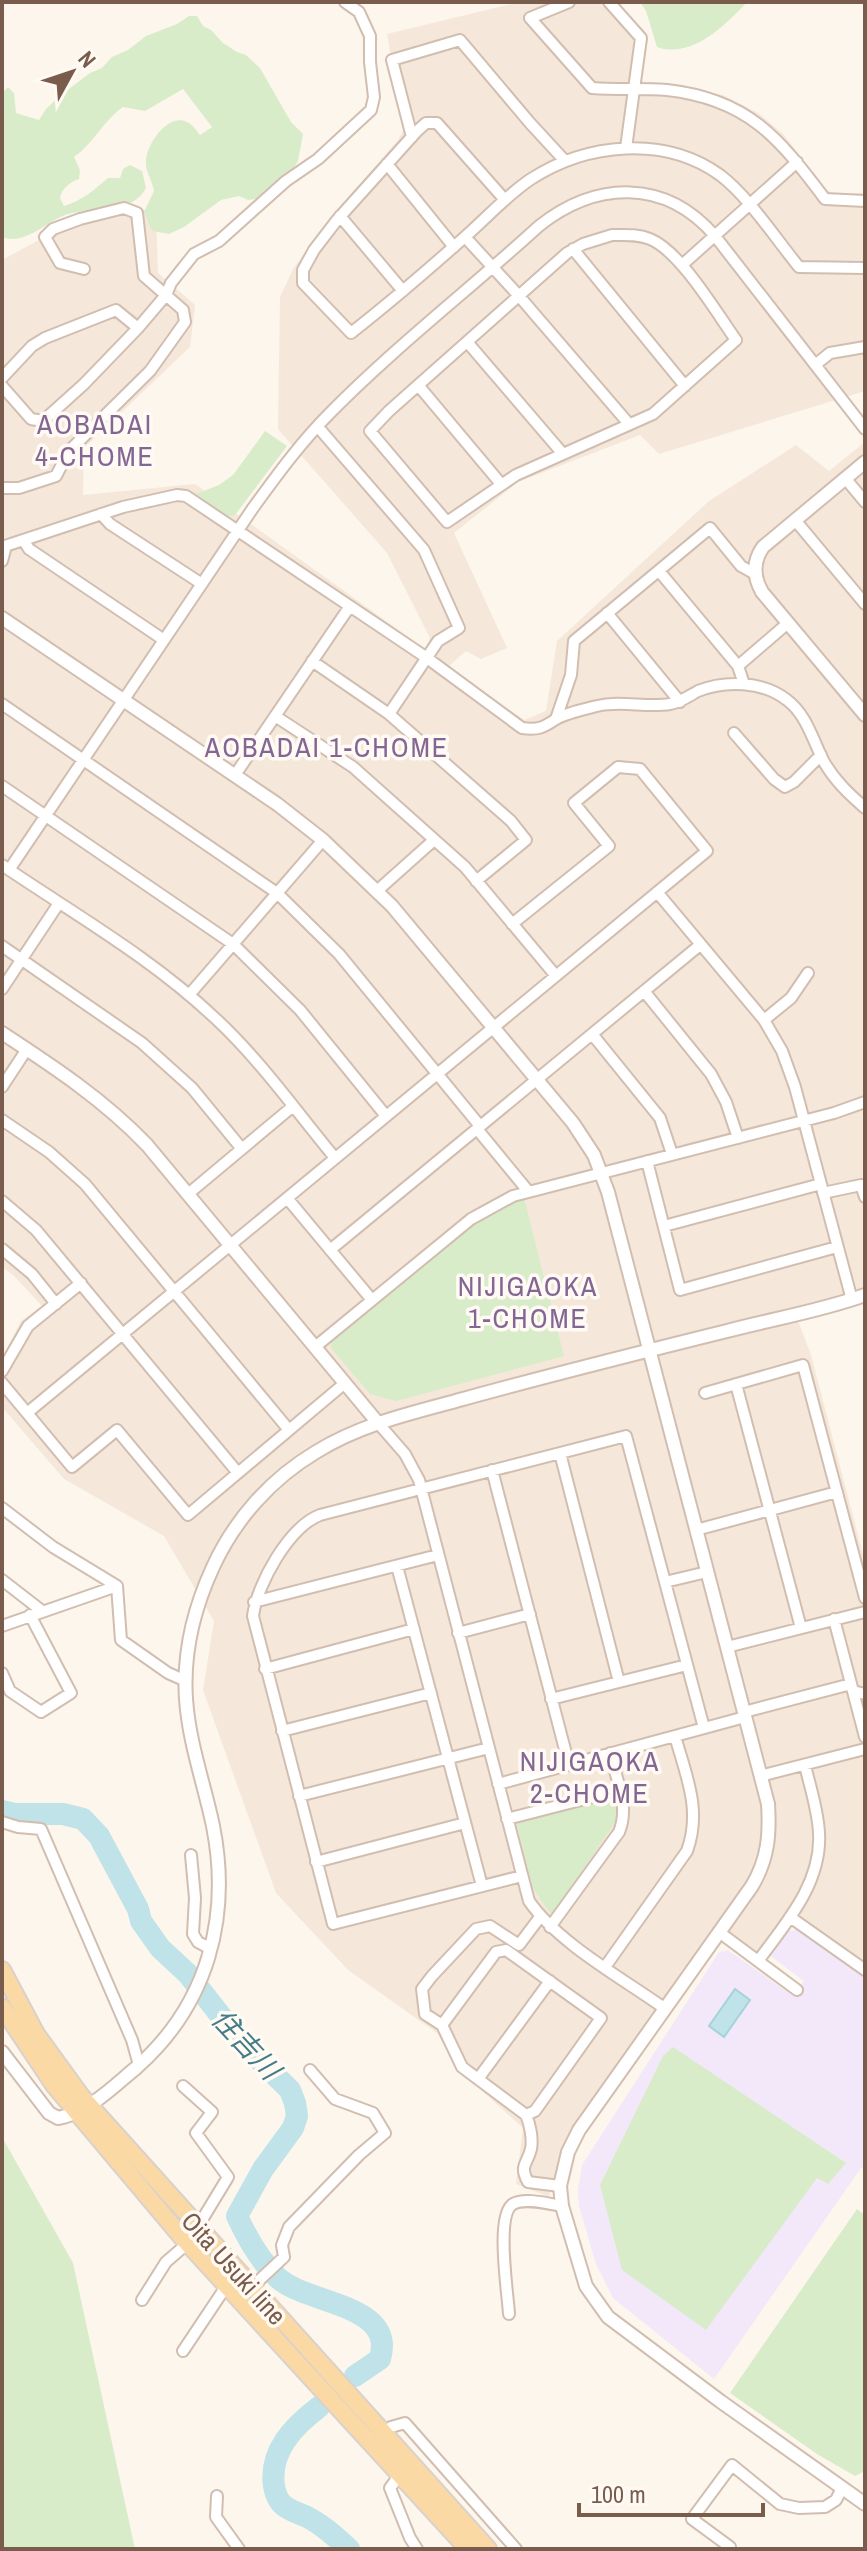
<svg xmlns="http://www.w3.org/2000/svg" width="867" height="2551" viewBox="0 0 867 2551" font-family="'Archivo Narrow','Noto Sans JP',sans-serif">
<rect width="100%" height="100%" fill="#fdf6ec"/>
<path fill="#f5e8da" d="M519,2H616L648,40L641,81L723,95L758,113L783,134L826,189L832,193H865V391L659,454L640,435L518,482L454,533L507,648L481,659L466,651L449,666L524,720L546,711L557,641L709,501L796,445L829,471L865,442V1290L794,1310L811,1355L865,1562V1971L793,1922L762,1959L718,1926L572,2127L549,2197L516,2184L523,2128L457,2068L437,2033L348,1970L276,1893L203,1690L214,1621L164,1536L64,1479L2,1407V1358L21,1321L42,1306L13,1275L2,1267V260L113,200L156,214L158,273L195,305L190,347L84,448L83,495L195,484L425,649L430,638L387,553L278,429L280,297L293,269L330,218L398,140L404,129L387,34Z"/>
<path fill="#f3e8fa" d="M798,1930L865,1976V2169L861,2168L714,2379L613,2298L596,2264L579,2206L578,2190L582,2165L719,1952L728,1950L793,1996L804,1981L769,1955L788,1931Z"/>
<path fill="#d8ecc9" d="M640,2H747C725,26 691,59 657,47L646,11Z
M189,16H197L203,26L211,30L223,43L237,52L246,55L260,68L291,122L303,134L298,161L293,169L256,199L248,200L239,196L221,200L184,227L169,234L152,231L144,212L154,191C152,180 145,171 146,161C146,145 168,112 187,122C192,124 197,131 200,135L212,127L183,89L145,111L123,107C103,121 94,143 74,157L80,170L79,179C70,182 62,188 60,198L64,206C82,201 95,189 108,178H120L123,169L130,165L142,171L146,188C132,216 90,206 65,215C46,222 24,246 2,237V93L8,87L14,93L16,113L39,120L46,109L61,95L90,73L102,68L112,57L128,50L146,36L177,24Z
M265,431L287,446L235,515L226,516L193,495L219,485L233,475Z
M524,1198L564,1356L396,1401L370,1394L331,1348V1342L473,1224L492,1212Z
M615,1797L617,1813L614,1824L553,1914L549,1912L533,1888L516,1821Z
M673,2047L846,2163L828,2184L817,2178L706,2330L622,2270L600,2185L663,2056Z
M2,2137L73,2263L135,2549H2Z
M857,2209L865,2215V2471L855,2476L817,2454L730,2393Z"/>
<path fill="#bfe3e8" stroke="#a5d3da" stroke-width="2" d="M735,1989L750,2000L724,2037L709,2026Z"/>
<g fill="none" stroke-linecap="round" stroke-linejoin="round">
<path stroke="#bfe3e8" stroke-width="22" d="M2,1811L14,1814H63L83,1819L99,1836L138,1909L141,1921L160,1948L188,1974L242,2043L290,2090L295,2103L297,2116L293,2128L263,2169L237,2216C247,2238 260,2261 278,2278C308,2305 396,2303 380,2359L355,2376
M319,2407C294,2426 269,2451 274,2486C275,2492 277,2498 281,2503C288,2511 300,2513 309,2518C324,2526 336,2537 349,2549"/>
<defs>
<path id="minor" d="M569,2L530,18L592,88C617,90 642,88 667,90C748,99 779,138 825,199L865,201
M609,2L641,38L626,148
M412,137L392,60L460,40L530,123L565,161
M387,164L454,247
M505,200L437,123H426L417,131L337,220L314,250L303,270V283L351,333C388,304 423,274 458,243C483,222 504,197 531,179C587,143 664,135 720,175C748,196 776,239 799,267L865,268
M340,216L403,291
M612,235C625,235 638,234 650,239C680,251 716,312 736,340L653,414L516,475L447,522L370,431L389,411L567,253L583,244Z
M465,237L519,296L629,424
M573,249L685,386
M682,265L797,162
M138,328L166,295L171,283L194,254L219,241L286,181L318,159L371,110L374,97L370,62V36L359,12L345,2
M468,343L563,454
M815,365L830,353L865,347
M2,378L32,346L45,338L116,310L138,328L84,384L43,421L31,419L2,386
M418,385L501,484
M318,427L424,550L459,628L438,641L389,714
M845,478L865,502
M2,488H19L56,476L69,451L150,371L185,322L183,310L144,276L137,213L124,208L80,219L53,229L45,237L60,263L84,269
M101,514L110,524L202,584
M795,520L865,604
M24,541L29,549L164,640
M2,547L123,507L177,495L186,496L427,658L522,728C538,730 543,728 556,719C566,713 585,709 597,706C621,700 646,708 670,704C681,702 689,696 698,691C725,680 763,681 787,700C807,715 813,741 824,762C835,781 849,794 865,808
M2,561L6,546
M659,571L738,666
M607,613L680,702
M312,661L389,714L511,821L526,840L476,881
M744,684L738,666L788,623
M2,704L277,893L339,954L480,1126
M275,716L353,767L465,867L556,976
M556,719L571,675L574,641L710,528L741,566L755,574
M734,733L774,779L785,787L794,782L821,755
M235,775L350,606
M2,786L233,944L300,1010L386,1116
M2,865C74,914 152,958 216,1019C260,1060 296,1111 335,1158
M9,870L253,508C277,475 301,442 330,413C395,347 470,289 539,226C596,181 665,178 715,236L865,429
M378,890L434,840
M657,892L764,1020L782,1051L795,1087L852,1300
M2,946L142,1043L192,1088L242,1149
M2,989L59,903
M644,991L711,1074L726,1102L738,1138
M189,995L323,840
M764,1020L791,998L808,973
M592,1034L660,1118L672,1154
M2,1087L27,1049
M2,1120L49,1152L85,1184L289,1430
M477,1129L528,1191
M647,1161L680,1290L837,1247
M823,1193L861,1185L865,1197
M188,1194L292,1107
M287,1198L372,1300
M2,1201L36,1230L238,1473
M664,1226L821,1184
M2,1249L32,1274L56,1304
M330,1250L700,945
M315,1347L471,1219L513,1196L834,1113L865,1102
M2,1371L28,1326L81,1283
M2,1383L72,1467L117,1430L188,1515L345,1383
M736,1384L801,1628
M705,1393L803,1365L865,1598
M27,1413L707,851L640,769L618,767L574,803L609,846L512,924
M378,1423L405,1454L419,1480L529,1901C558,1943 622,1978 664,2008
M560,1453L619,1682
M492,1470L569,1765
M2,1508L53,1547L117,1586L121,1640L168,1673L186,1681
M696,1530L837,1492
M397,1566L482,1886
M2,1580L42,1611
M665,1582L707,1572
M254,1602L438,1555
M834,1619L865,1737
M2,1626L117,1586
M458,1633L530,1614
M727,1647L865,1612
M265,1669L414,1629
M2,1673L10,1691L41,1712L71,1693L30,1615
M853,1691L865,1694
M551,1699L687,1665
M744,1712L851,1684
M282,1731L431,1693
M760,1776L865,1749
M498,1784L745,1717
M299,1796L489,1748
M507,1819L620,1790
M2,1822L18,1827L41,1829L132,2040L139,2065
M191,1855L195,1898L193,1934L198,1942L211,1949
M316,1862L465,1823
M522,1876L333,1924L253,1616C257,1584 289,1527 320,1515L626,1436L704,1728
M790,1917L865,1970
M550,1927L619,1832C630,1806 616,1779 610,1753
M719,1932L797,1990
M758,1961C786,1923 822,1883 819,1833C818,1810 810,1787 805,1765
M605,1967L687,1851C702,1810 686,1776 675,1736
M442,2025L425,2014L422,1989L432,1976L476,1929L490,1926L519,1945L540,1917
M478,2079L550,1981
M526,2115L535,2111L601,2018L506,1950L496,1952L442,2025L462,2067L526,2115C530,2124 533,2139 531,2149C527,2165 519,2165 528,2182L560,2186
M239,2299L284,2257L282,2245L289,2227L359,2155L385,2133L373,2113L335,2099L310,2070
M142,2300L166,2262L188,2243L228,2177L196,2133L212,2112L183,2086
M509,2314C508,2294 495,2215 513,2204C525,2197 549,2204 562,2206
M183,2351L227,2285
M382,2435L391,2427L405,2423L516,2549
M401,2473L390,2488L410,2538L417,2549
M217,2496L216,2517L239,2549
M729,2549L730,2547L692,2519L732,2465L780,2504L799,2508L825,2507L836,2500L842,2488"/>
<path id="tertiary" d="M865,462L763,547C753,561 753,576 762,592L865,715
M2,618L277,804L323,840L392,906L573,1123L594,1155L608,1192L768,1804C770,1835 768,1859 752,1886L579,2130L568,2152L560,2186L562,2206L586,2286L608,2317L720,2401L865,2504
M2,1033C54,1067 104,1100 147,1145L378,1423
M2,2052L49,2113L58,2118C88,2113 114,2086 137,2067C208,2004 231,1917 213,1826C204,1783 189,1743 186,1699C183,1654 194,1608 213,1567C235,1519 271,1479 316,1452C361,1424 412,1413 463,1399C550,1375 638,1353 727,1331C772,1319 821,1311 865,1295"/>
<path id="primary" d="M2,1970L36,2034L81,2096L488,2549
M2,2007L54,2085L181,2236L468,2549"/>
</defs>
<use href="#minor" stroke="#d1beb0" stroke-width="14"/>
<use href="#tertiary" stroke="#d1beb0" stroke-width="16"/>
<use href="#primary" stroke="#dad1cd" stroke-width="20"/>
<use href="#minor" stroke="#fff" stroke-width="10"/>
<use href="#tertiary" stroke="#fff" stroke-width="12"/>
<use href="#primary" stroke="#fbd9a5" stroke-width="16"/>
</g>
<g text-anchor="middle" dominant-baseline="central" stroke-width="7" stroke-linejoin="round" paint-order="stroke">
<g font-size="26" fill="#7a5c4d" stroke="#fffaf3">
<text transform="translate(234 2268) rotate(48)">Oita Usuki line</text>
</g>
<g font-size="28" letter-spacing="2" fill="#846695" stroke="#fffaf3">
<text x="95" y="424">AOBADAI<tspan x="95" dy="32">4-CHOME</tspan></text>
<text x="327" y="747">AOBADAI 1-CHOME</text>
<text x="528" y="1286">NIJIGAOKA<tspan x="528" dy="32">1-CHOME</tspan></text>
<text x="590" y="1761">NIJIGAOKA<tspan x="590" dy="32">2-CHOME</tspan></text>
</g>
<g font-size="28" font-style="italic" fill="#437c86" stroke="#fffaf3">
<text transform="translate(246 2044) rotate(47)">住吉川</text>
</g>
</g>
<rect width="867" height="2551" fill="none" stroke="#7a5c4d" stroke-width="8"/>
<g transform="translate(72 72) rotate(50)" stroke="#fffaf3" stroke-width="6" paint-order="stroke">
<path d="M0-6L14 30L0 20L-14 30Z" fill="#7a5c4d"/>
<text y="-12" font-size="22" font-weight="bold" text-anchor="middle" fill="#7a5c4d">N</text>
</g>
<path d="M579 2503v12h184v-12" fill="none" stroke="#7a5c4d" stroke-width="4"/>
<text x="591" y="2503" font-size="24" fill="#7a5c4d" stroke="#fffaf3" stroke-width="6" paint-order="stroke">100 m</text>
</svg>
